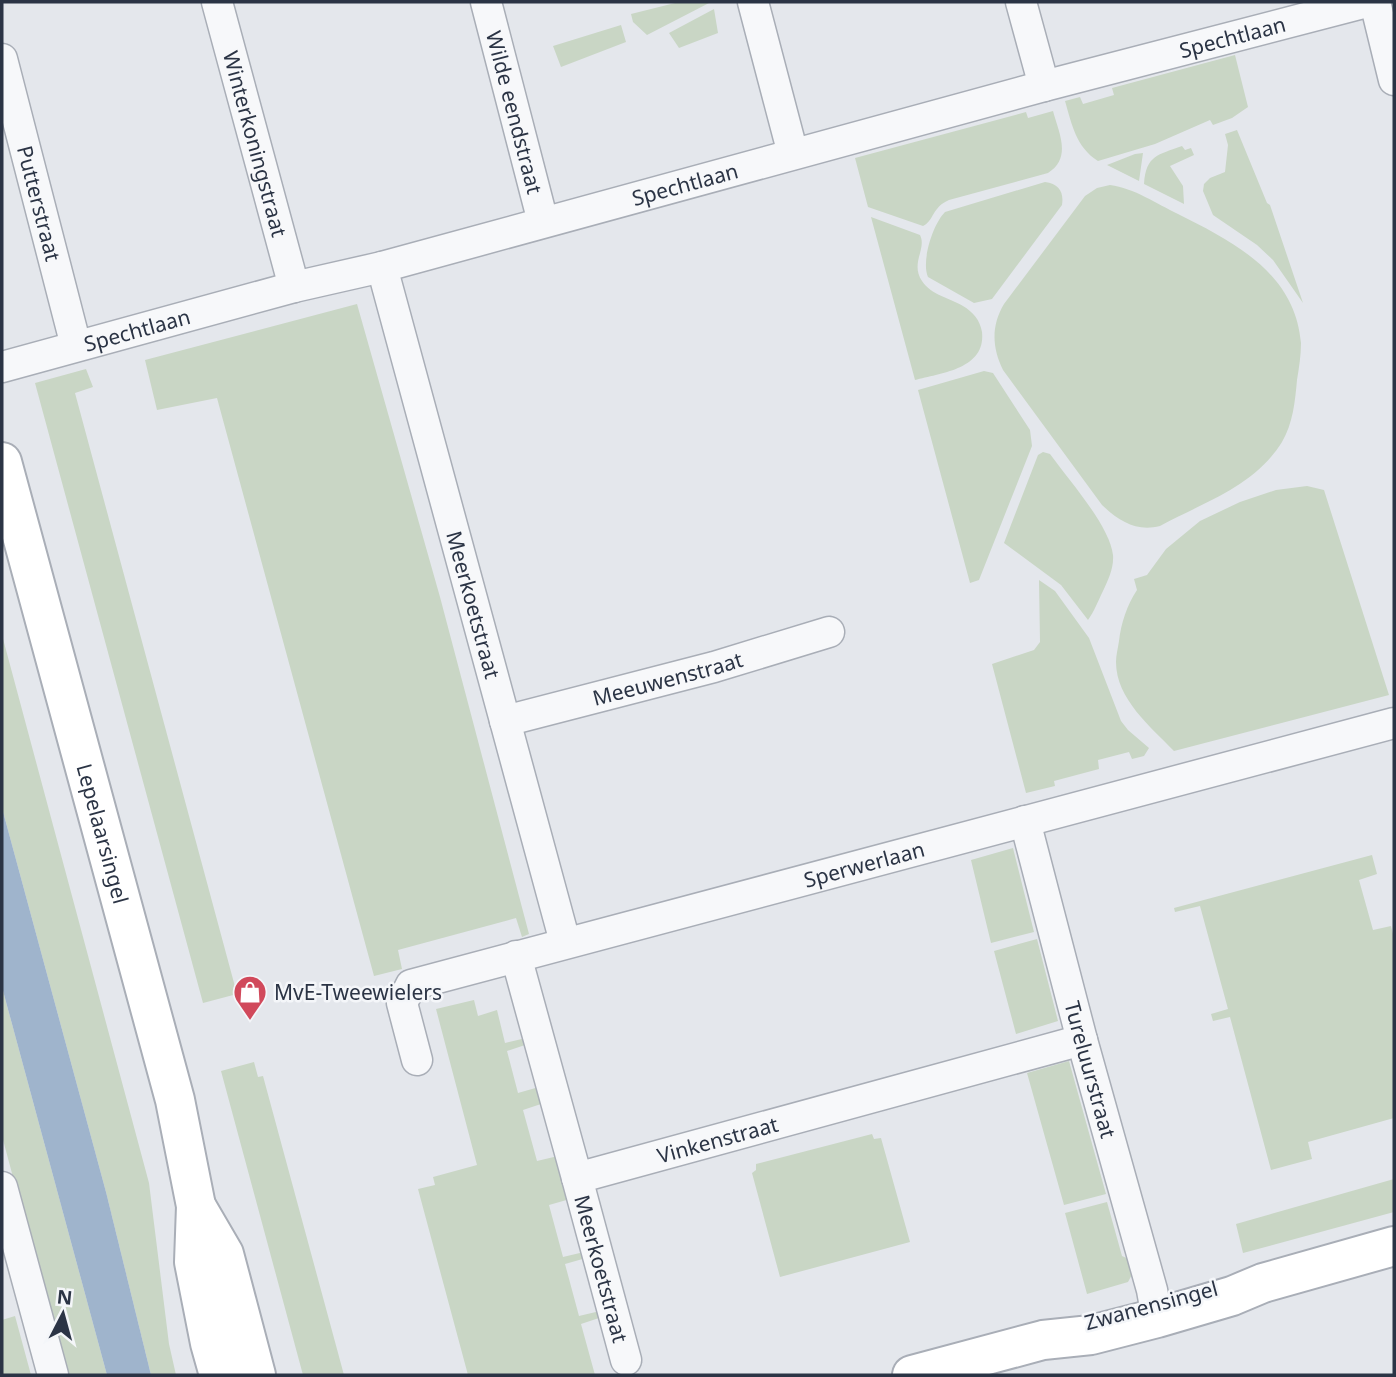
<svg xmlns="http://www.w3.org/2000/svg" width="1396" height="1377" viewBox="0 0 1396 1377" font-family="'Noto Sans',sans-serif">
<rect width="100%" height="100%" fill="#e4e7ec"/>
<path fill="#c9d6c5" d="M679,2H711L647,35L633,22L631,14Z
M714,9L718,33L679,48L669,33Z
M621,25L626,42L561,67L553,46Z
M1235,55L1248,107L1232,118L1213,125L1210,120L1155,144L1098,161C1076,147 1072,125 1065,101L1080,97L1083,104L1114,95L1112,88Z
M1053,111C1059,133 1072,158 1048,173L949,200C932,207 934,221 923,226L868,207L855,158L1026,112L1028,118Z
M1237,130L1267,203L1270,205L1303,303L1273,260L1257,245L1213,215L1203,191L1204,184L1210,178L1225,172L1228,145L1225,134Z
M1182,146L1185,150L1191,148L1194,155L1170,166L1183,186L1184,204L1144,184C1146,155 1158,155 1182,146Z
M1143,153L1139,181L1107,165L1135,154Z
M1045,182C1059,184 1064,192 1062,205L992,299L974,303L928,277C921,261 933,224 945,212Z
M1110,185C1134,188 1157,204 1178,214C1234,242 1295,273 1301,343C1301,355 1299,368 1297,380C1295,402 1293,423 1282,442C1254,487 1204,502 1160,526C1136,532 1119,521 1102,505L1003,370C992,347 991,326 1004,304L1085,196L1097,188Z
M871,217L920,235C927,249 910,263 922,281C931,295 950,298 963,306C973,312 980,320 982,332C986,369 941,373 915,380Z
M357,304L440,597L529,934L522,937L516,918L398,950L402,969L374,976L217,398L157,410L145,360Z
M86,369L93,387L75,393L237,994L203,1003L35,383Z
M984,371L993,373L1030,430L1032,446L979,580L970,583L918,390Z
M1043,452L1050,454C1068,479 1110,526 1113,555C1114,568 1108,580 1103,591C1098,601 1094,612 1088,620L1061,585L1004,543L1038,455Z
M1307,486L1324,490L1389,695L1174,751C1151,727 1116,699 1116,662C1116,655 1118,648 1119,641C1121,623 1127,605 1137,590L1134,579L1147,575L1166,549L1200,521L1240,502L1276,490Z
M1039,580L1055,591L1089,638L1121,721L1128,730L1149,748L1144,756L1132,759L1129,752L1098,760L1099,769L1054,781L1055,786L1026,793L992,664L1034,650L1040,642Z
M2,635L149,1183L169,1344L176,1375H151L106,1192L2,808Z
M1013,848L1034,932L991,943L971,860Z
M1372,855L1377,874L1359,880L1373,930L1391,926L1394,938V1118L1308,1142L1312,1159L1271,1170L1230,1017L1213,1021L1211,1014L1228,1009L1200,906L1175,912L1174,908Z
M1037,939L1058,1021L1016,1034L994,951Z
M2,987L107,1375H66L2,1136Z
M474,1000L478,1016L497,1010L505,1043L526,1038L528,1044L507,1051L518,1093L539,1087L544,1103L523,1110L537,1161L558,1156L570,1199L549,1205L563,1257L584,1252L586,1258L565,1264L579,1316L600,1311L602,1317L581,1324L595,1375H468L418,1189L435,1185L433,1177L477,1165L436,1009Z
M1069,1061L1106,1194L1064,1205L1027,1073Z
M254,1062L258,1077L263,1076L344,1375H303L221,1071Z
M872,1134L874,1139L881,1138L910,1242L780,1277L752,1173L756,1170V1164Z
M1394,1179V1212L1243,1253L1236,1224Z
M1107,1202L1122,1256L1133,1261L1135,1269L1128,1282L1087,1294L1065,1213Z
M15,1316L31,1375H2V1320Z"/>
<path fill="#9fb4cc" d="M2,808L106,1192L151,1375H107L2,987Z"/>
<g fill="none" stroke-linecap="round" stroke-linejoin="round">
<defs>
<g id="street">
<path id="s1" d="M217,2L294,287"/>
<path id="s2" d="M486,2L543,222"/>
<path d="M753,2L793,154"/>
<path d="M1021,2L1044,86"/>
<path d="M1375,2L1394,80"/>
<path id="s3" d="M2,59L76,346"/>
<path id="s4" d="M382,267L565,942"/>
<path id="s5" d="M2,367L294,287L382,267L1044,86L1367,2"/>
<path id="s6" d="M505,721L714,667L829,632"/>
<path id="s7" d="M1025,821L1082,1040L1152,1290L1157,1318"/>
<path id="s8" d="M516,956L577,1178L1082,1040"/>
<path id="s9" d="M417,1060L402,1003L411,985L1394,723"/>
<path id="s10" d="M577,1178L626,1360"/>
<path d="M2,1187L53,1375"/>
</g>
<g id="secondary">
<path id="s11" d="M2,462L175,1100L196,1206L194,1262L210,1343L219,1375"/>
<path d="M196,1206L224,1254L256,1375"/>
<path d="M912,1375L1043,1340L1091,1335L1157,1318L1232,1296L1263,1283L1394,1246"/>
</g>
</defs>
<use href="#street" stroke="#a9aeb7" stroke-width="33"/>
<use href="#secondary" stroke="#a9aeb7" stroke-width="42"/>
<use href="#street" stroke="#f7f8fa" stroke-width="30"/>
<use href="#secondary" stroke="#fff" stroke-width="38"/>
</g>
<defs>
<symbol id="shop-pin" viewBox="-11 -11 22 30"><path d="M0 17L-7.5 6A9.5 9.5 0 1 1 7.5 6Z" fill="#d1495b" stroke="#f4f6f9"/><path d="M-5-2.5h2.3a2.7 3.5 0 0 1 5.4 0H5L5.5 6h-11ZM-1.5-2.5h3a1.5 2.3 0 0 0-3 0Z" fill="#fff"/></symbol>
</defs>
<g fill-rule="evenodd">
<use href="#shop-pin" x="231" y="973" width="38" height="52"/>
</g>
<g text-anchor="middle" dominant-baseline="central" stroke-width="5" stroke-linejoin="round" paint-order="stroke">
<g font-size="21" fill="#2b3445" stroke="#f4f6f9">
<text stroke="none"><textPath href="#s5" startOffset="1274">Spechtlaan</textPath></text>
<text stroke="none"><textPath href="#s2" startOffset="114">Wilde eendstraat</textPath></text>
<text stroke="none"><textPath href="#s1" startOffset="147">Winterkoningstraat</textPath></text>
<text stroke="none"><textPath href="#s5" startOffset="707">Spechtlaan</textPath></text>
<text stroke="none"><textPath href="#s3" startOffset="149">Putterstraat</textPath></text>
<text stroke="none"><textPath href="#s5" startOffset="140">Spechtlaan</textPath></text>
<text stroke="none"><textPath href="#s4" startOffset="350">Meerkoetstraat</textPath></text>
<text stroke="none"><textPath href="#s6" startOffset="168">Meeuwenstraat</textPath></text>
<text stroke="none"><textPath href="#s11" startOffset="385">Lepelaarsingel</textPath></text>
<text stroke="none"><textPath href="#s9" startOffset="548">Sperwerlaan</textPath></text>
<text stroke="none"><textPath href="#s7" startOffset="257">Tureluurstraat</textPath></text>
<text stroke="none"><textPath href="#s8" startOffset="376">Vinkenstraat</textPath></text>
<text stroke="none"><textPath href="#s10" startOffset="94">Meerkoetstraat</textPath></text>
<text transform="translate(1151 1305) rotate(-15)">Zwanensingel</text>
</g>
<g font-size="21" fill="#2b3445" stroke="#f4f6f9" text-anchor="start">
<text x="274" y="992">MvE-Tweewielers</text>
</g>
</g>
<rect width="1396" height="1377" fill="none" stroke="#2b3445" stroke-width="7"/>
<g transform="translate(63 1314) rotate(6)" stroke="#f4f6f9" stroke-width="5" paint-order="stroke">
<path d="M0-5L12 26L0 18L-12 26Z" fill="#2b3445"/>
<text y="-10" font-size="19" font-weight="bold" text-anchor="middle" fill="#2b3445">N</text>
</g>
</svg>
